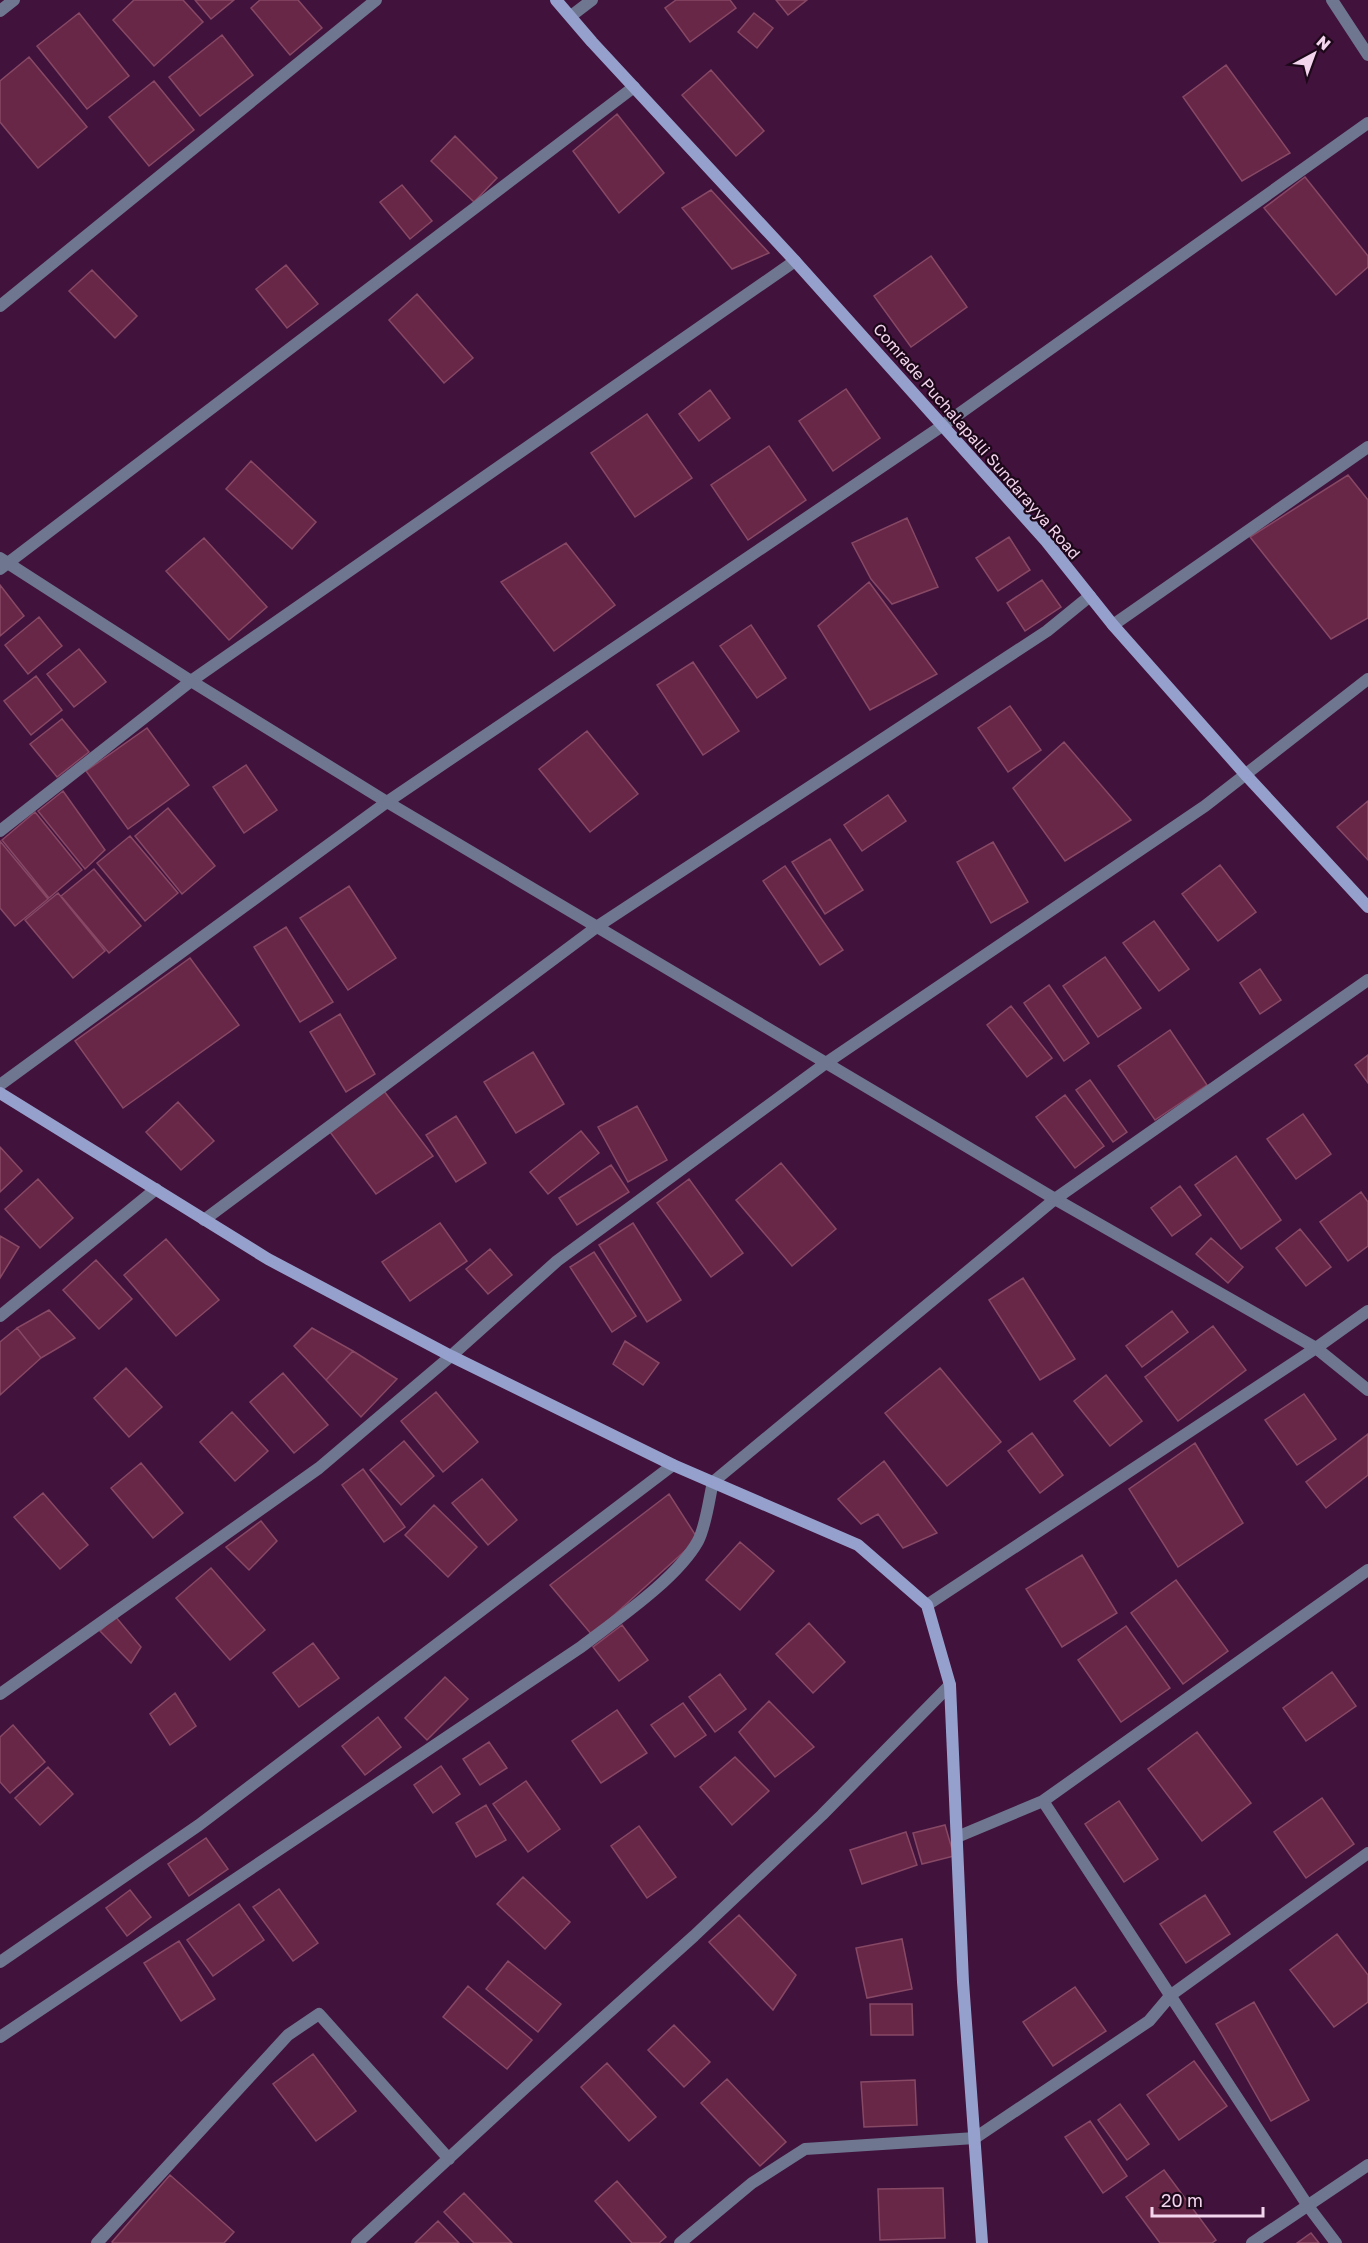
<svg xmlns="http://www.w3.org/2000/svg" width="1368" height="2243" viewBox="0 0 1368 2243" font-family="'Golos Text',sans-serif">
<rect width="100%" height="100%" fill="#41123c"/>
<path fill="#692747" stroke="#874865" stroke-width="1.5" d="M134,0H183L203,22L154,66L113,20Z
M195,0H234L211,19Z
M260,0H298L322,28L290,55L251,8Z
M676,0H730L736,8L690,42L665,8Z
M776,0H807L788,15Z
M79,13L129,76L87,109L37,46Z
M754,13L773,28L757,48L738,32Z
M222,35L253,75L200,116L169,77Z
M29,57L87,127L38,168L0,122V81Z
M1226,65L1290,153L1242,181L1183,97Z
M711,70L764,131L736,156L682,95Z
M154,81L194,130L149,166L109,117Z
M617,114L664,173L619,213L573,151Z
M455,136L497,178L474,202L431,161Z
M1305,177L1368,256V267L1336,295L1264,208Z
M402,185L432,221L410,239L380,202Z
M711,190L769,253L732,269L682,208Z
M931,256L967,307L911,347L874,296Z
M286,265L318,304L287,328L256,289Z
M92,270L137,316L115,338L69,291Z
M417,294L473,358L444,383L389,320Z
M846,389L880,438L833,471L799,421Z
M710,390L730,418L699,441L679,414Z
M647,414L692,478L635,517L591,453Z
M769,446L806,500L748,540L711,485Z
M251,461L316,522L292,549L226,489Z
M1348,475L1368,500V618L1331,639L1250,537Z
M907,518L938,587L892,604L871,579L852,543Z
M1009,537L1030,570L998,591L976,558Z
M204,538L267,607L229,640L166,571Z
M566,543L615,605L554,651L501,582Z
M1042,580L1061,607L1025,631L1007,603Z
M869,582L937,674L870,710L818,626Z
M0,585L24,616L0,636Z
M39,617L62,646L28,674L5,645Z
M751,625L786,678L757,698L720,646Z
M79,649L106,682L74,707L47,674Z
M693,662L739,731L703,755L657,685Z
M36,676L62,710L31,735L4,701Z
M1010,706L1041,750L1008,772L978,728Z
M62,719L89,752L57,777L30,744Z
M147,728L189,785L128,829L86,771Z
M587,731L638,794L590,832L539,769Z
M1064,742L1131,820L1065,861L1013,788Z
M246,765L277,810L244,833L213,787Z
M63,791L105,850L85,869L38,811Z
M888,795L906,821L862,851L844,825Z
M1368,801V860L1337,827Z
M168,808L215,866L182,894L135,836Z
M35,812L82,870L49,898L2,840Z
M130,836L178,893L145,921L97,863Z
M830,839L863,890L825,914L792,862Z
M0,841L48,899L15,926L0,908Z
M993,842L1028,902L991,923L957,862Z
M1220,865L1256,912L1218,941L1182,894Z
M785,866L843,950L820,965L763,881Z
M94,869L141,926L109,953L61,896Z
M349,886L396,958L348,990L300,918Z
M58,893L105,951L73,978L25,920Z
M1154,921L1189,969L1159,991L1123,943Z
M286,927L333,1002L300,1022L254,947Z
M1105,957L1141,1008L1098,1037L1063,986Z
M190,958L239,1025L123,1108L75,1041Z
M1260,969L1281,1000L1260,1014L1240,983Z
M1049,985L1089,1043L1064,1061L1024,1003Z
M1011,1006L1052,1058L1027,1077L987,1025Z
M340,1014L375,1074L346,1092L310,1032Z
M1170,1030L1207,1085L1155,1120L1118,1066Z
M533,1052L564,1104L516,1133L484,1082Z
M1368,1055V1083L1355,1065Z
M1090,1080L1127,1132L1113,1142L1076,1090Z
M384,1091L433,1156L376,1194L330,1132Z
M1065,1095L1104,1146L1075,1168L1036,1117Z
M178,1102L214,1141L181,1170L146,1132Z
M637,1106L667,1160L628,1182L598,1127Z
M1303,1114L1331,1154L1296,1179L1267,1139Z
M456,1116L486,1163L456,1182L426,1135Z
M581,1131L599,1153L548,1194L530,1172Z
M0,1147L22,1171L0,1192Z
M1236,1156L1281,1220L1241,1249L1195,1185Z
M781,1163L836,1229L792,1266L736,1200Z
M611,1165L629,1192L577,1225L559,1198Z
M38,1179L73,1218L40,1248L5,1209Z
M689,1179L743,1253L711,1277L657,1203Z
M1180,1186L1201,1215L1172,1236L1151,1208Z
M1361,1192L1368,1202V1246L1348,1261L1320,1222Z
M440,1223L467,1261L410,1301L382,1262Z
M633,1223L681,1300L647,1322L599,1245Z
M1300,1229L1331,1267L1306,1286L1276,1248Z
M0,1236L19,1247L0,1278Z
M1211,1238L1243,1267L1228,1283L1196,1254Z
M166,1239L219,1300L176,1336L124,1275Z
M490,1249L512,1275L488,1294L466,1269Z
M594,1252L636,1316L612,1332L570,1267Z
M96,1260L132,1299L99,1329L63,1290Z
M1023,1278L1075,1359L1040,1380L989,1300Z
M49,1310L75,1338L41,1358L17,1328Z
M1172,1311L1188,1332L1142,1367L1126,1346Z
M1213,1326L1246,1370L1178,1421L1145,1377Z
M17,1328L41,1358L0,1395V1342Z
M312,1328L353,1351L326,1380L294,1346Z
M625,1341L659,1363L643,1385L613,1364Z
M353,1351L397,1379L361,1417L326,1380Z
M126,1368L162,1407L129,1437L94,1398Z
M940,1368L1001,1442L947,1486L885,1413Z
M283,1373L328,1425L294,1453L250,1402Z
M1106,1375L1142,1421L1110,1446L1074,1401Z
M436,1392L478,1442L443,1472L401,1421Z
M1304,1394L1336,1439L1297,1465L1265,1420Z
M232,1412L268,1451L235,1481L200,1442Z
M1032,1433L1063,1475L1040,1493L1008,1451Z
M1368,1434V1475L1326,1508L1306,1482Z
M404,1441L434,1476L401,1505L370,1470Z
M1195,1443L1243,1523L1178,1567L1129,1489Z
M884,1461L937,1533L903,1548L878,1514L861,1524L838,1499Z
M141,1463L183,1513L153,1538L111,1488Z
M363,1469L405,1527L384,1542L342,1485Z
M482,1479L517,1520L488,1545L452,1503Z
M43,1493L88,1545L60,1569L14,1517Z
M669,1494L698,1539L592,1635L550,1585Z
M434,1505L477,1547L448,1577L405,1535Z
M261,1521L277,1541L249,1570L226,1547Z
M740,1542L774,1571L740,1610L706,1580Z
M1082,1555L1117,1613L1062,1647L1026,1589Z
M211,1568L265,1630L230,1660L176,1598Z
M1176,1580L1228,1651L1183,1684L1131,1613Z
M115,1616L141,1647L131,1663L100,1631Z
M809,1623L845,1662L813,1693L776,1654Z
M622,1625L648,1660L619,1681L593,1647Z
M1126,1626L1170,1688L1121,1722L1078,1660Z
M313,1643L339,1678L299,1707L273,1673Z
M1332,1672L1356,1706L1306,1741L1283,1708Z
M720,1674L746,1709L715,1732L689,1697Z
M445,1677L468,1699L427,1740L405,1718Z
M175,1693L196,1726L170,1745L150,1714Z
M769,1701L814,1747L775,1777L739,1732Z
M683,1703L706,1735L675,1757L651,1725Z
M617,1710L647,1753L601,1783L572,1741Z
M378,1717L401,1747L365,1775L342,1746Z
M13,1725L45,1762L10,1793L0,1782V1737Z
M1197,1732L1251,1803L1202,1841L1148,1769Z
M489,1742L507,1768L480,1785L463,1759Z
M735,1757L769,1791L732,1825L700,1787Z
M441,1766L460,1794L433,1813L414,1785Z
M48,1767L73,1794L40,1825L15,1798Z
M526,1781L560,1829L528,1852L493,1804Z
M1322,1798L1354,1844L1306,1878L1274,1832Z
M1119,1801L1158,1859L1124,1882L1085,1824Z
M486,1805L506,1840L476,1857L456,1823Z
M945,1825L954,1856L922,1864L913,1833Z
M639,1826L676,1877L647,1898L611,1846Z
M906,1832L917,1865L862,1884L850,1850Z
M206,1838L228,1869L189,1896L168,1864Z
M523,1877L570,1922L545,1949L497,1904Z
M279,1889L318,1943L293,1961L253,1907Z
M130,1890L151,1917L127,1936L106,1908Z
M1205,1895L1230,1934L1186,1963L1160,1924Z
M239,1904L264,1940L213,1976L187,1940Z
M739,1915L796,1975L773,2010L709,1942Z
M1337,1934L1368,1975V2002L1334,2027L1290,1970Z
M902,1939L912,1989L867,1998L856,1948Z
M179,1941L215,1999L181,2021L144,1963Z
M508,1961L561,2004L538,2032L486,1989Z
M468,1986L532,2040L507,2069L443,2017Z
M1075,1987L1106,2031L1053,2066L1023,2022Z
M1254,2002L1309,2100L1271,2121L1216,2024Z
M870,2004H912L913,2035H871Z
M674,2025L710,2062L684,2087L648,2050Z
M313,2054L356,2111L316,2141L273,2084Z
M1194,2061L1227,2106L1179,2140L1147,2095Z
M607,2063L656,2117L629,2141L581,2087Z
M727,2079L786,2142L760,2166L701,2103Z
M915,2080L917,2125L864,2127L861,2082Z
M1120,2104L1149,2144L1127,2160L1098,2120Z
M1090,2121L1127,2176L1103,2193L1065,2137Z
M1164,2170L1216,2240L1212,2243H1160L1126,2197Z
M170,2175L234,2232L224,2243H113L112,2242Z
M617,2181L666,2237L659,2243H632L595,2201Z
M943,2188L945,2238L880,2240L878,2189Z
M464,2193L512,2243H474L444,2212Z
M438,2221L459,2243H415Z
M1311,2233L1319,2243H1297Z"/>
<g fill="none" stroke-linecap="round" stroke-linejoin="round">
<path stroke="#6e7690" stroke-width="12" d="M1332,0L1368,55
M0,11L14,0
M571,16L592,0
M0,306L376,0
M0,558L191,681L387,802L1055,1199L1316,1348L1368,1390
M0,569L634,87
M1113,625L1368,447
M0,831L191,681L795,261
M0,1085L387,802L942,426L1368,123
M204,1220L598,926L1047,631L1090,596
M0,1316L156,1189
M927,1605L1316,1348L1368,1311
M0,1694L319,1468L451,1356L557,1261L826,1063L1205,806L1368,679
M1043,1801L1308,2206L1336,2243
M957,1837L1043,1801L1368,1570
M0,1962L199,1825L673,1465
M0,2037L581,1647C616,1620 677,1579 698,1541C706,1526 709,1499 713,1482L1055,1199L1368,980
M97,2243L288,2035L319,2014L449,2159
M357,2243L526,2087L694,1936L822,1815L950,1685
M680,2243L752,2183L805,2149L975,2138L1149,2021L1171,1995L1368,1853
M1252,2243L1368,2165"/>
<path stroke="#95a1cc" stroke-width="12" d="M556,0L592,42L795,261L1046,541L1113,625L1245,774L1368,907
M0,1093L268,1259L451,1356L673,1465L858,1545L927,1605L950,1685L963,1982L982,2243"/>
</g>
<g text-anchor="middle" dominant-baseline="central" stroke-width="4.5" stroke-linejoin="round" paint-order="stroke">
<g font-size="16" fill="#f4d5ee" stroke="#1d081a">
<text transform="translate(977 441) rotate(49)">Comrade Puchalapalli Sundarayya Road</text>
</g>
</g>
<g transform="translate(1314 54) rotate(41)" stroke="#1d081a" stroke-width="4.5" paint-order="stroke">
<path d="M0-4.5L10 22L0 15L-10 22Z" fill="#f4d5ee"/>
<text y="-9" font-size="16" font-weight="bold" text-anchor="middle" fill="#f4d5ee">N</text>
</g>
<path d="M1152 2207v9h111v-9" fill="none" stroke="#f4d5ee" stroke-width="3"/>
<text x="1161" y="2207" font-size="18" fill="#f4d5ee" stroke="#1d081a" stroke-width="4.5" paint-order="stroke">20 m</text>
</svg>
